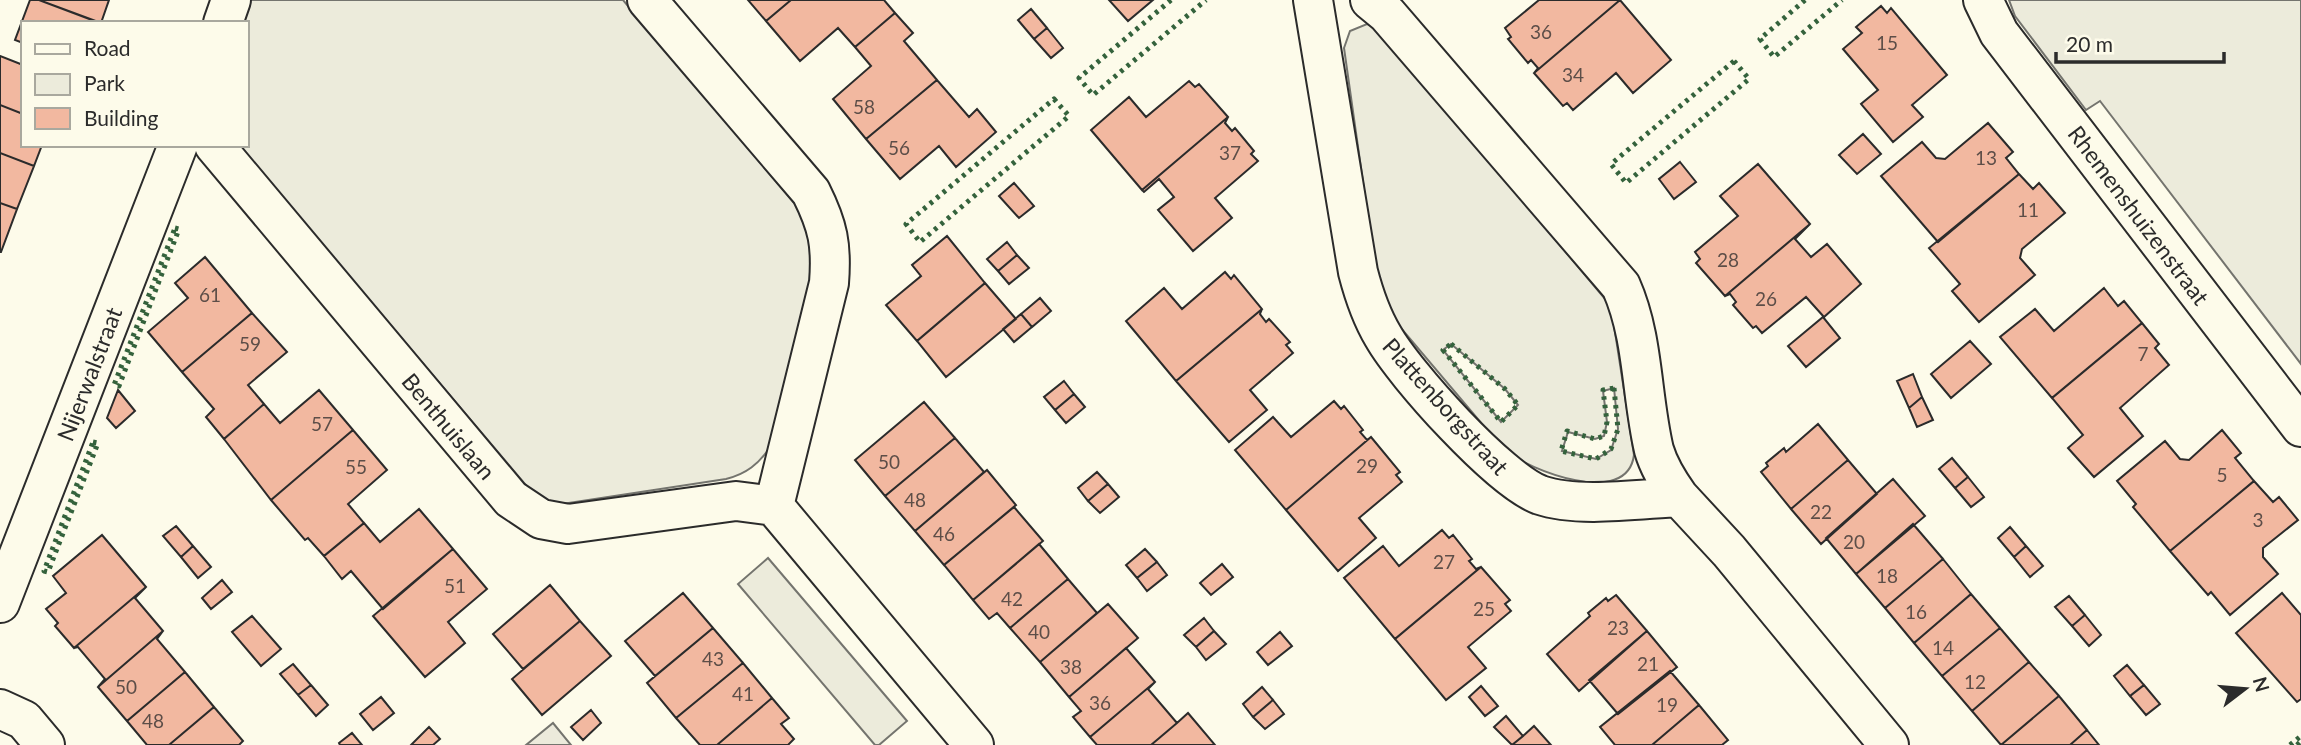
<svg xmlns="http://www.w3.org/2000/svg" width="2301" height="745" viewBox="0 0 2301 745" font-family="Lato,sans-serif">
<rect width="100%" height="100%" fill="#fdfbea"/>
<path fill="#ecebdb" stroke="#74746e" stroke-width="2" fill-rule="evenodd" d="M245,0H623L802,212L810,231L813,271L770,447C759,464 746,474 726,479L562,504L547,501L530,490L238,145H247V23H236Z
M2009,0H2301V364L2100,101L2086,110L2015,16Z
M1367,24L1377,27L1611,306L1634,455C1627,509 1529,470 1504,450L1389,314L1377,281L1344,48L1350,31ZM1451,344L1505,389L1518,405L1501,422L1443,350ZM1614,388L1618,429L1611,450L1596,459L1562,451L1568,432L1595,439L1604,436L1607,422L1603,391Z
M768,558L907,721L879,745H875L738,584Z"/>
<path fill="#eceadb" stroke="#74746e" stroke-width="2" d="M553,723L571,745H526Z"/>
<path fill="#f2b8a0" stroke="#2b2b2b" stroke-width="2" d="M30,0H39L100,23H23V43L15,40Z
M39,0H109L101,23Z
M748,0H791L766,21Z
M791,0H884L895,13L855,47L838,28L800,61L766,21Z
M1109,0H1153L1128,21Z
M1539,0H1620L1534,73L1538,68L1531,60L1528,63L1508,39L1511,37L1505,28Z
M1620,0L1671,60L1633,93L1616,73L1573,110L1567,103L1563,106L1534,73Z
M1881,6L1887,13L1891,8L1947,75L1912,105L1923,117L1893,142L1861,104L1878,90L1843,49L1862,33L1856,27Z
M1031,9L1047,28L1034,39L1018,20Z
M895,13L913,33L904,41L937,80L866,139L833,99L871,66L855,47Z
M1047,28L1063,48L1051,58L1034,39Z
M0,56L23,65V114L0,105Z
M937,80L969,117L977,109L996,132L956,167L939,146L900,179L866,139Z
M1189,81L1195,87L1199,84L1228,117L1142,190L1091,130L1129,97L1146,117Z
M0,105L23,114V145H42L34,166L0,153Z
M1228,117L1225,123L1232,131L1235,128L1254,151L1251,154L1258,161L1215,198L1232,218L1193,251L1158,210L1174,197L1159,179L1144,192L1142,190Z
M1988,123L2013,152L2006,158L2019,174L1938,242L1881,176L1922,142L1936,158L1945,159Z
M1863,134L1881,154L1857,174L1839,155Z
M0,153L34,166L17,209L0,203Z
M1680,162L1696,182L1674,199L1659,179Z
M1758,164L1810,224L1725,296L1696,263L1700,259L1695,252L1738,216L1720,196Z
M2019,174L2033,189L2039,183L2065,213L2022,249L2020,258L2035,275L1979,322L1952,291L1960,284L1929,248Z
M1014,183L1034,206L1019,218L999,196Z
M0,203L17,209L1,252H0Z
M1810,224L1795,239L1811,257L1827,244L1861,284L1824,317L1806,297L1762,333L1756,326L1753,328L1733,305L1736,302L1730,294L1725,296Z
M947,236L985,283L917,341L886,305L921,276L912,265Z
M1007,242L1017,255L998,271L987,259Z
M1017,255L1029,268L1009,284L998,271Z
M205,257L252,313L182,372L148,332L188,298L175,283Z
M1225,272L1231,279L1234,275L1262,309L1176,381L1126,321L1164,288L1182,309Z
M985,283L1016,319L946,377L917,341Z
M2104,288L2118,306L2124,301L2142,323L2052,398L2000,337L2035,309L2054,331Z
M1040,298L1051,311L1032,327L1021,314Z
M1262,309L1260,314L1266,322L1269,319L1290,342L1286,345L1293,353L1250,390L1267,410L1229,442L1176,381Z
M252,313L287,352L248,385L264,404L224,439L206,417L214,409L182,372Z
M1021,314L1032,327L1014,342L1003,329Z
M1823,317L1840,338L1806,367L1788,346Z
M2142,323L2159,344L2155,348L2169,365L2120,408L2143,436L2094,477L2068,448L2083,435L2052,398Z
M1970,341L1991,364L1951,398L1931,374Z
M1913,374L1922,397L1909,408L1897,381Z
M1064,381L1074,394L1055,410L1044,397Z
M118,390L135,411L116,428L107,418Z
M319,390L353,430L271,500L224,439L264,404L280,423Z
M1074,394L1085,407L1066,423L1055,410Z
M1922,397L1933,420L1917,427L1909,408Z
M1334,401L1341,409L1344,406L1363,430L1360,432L1367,440L1371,437L1286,510L1235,450L1273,417L1291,437Z
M924,402L955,438L885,496L855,460Z
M1818,424L1848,460L1791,509L1761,472L1768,466L1766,463L1784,448L1786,452Z
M353,430L387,470L348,504L364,523L324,556L308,538L305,540L271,500Z
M2222,430L2241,453L2235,458L2254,481L2170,551L2133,507L2136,504L2117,481L2165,441L2180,459L2189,460Z
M1371,437L1400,472L1396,475L1402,482L1359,518L1376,538L1338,571L1286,510Z
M955,438L984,472L915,531L885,496Z
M1952,458L1968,477L1955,488L1939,469Z
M1848,460L1877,494L1821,544L1791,509Z
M987,470L1016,505L944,565L915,531Z
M1097,472L1108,484L1088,501L1078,488Z
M1968,477L1984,497L1971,507L1955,488Z
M1893,479L1925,516L1856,574L1826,538Z
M2254,481L2273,502L2279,497L2298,520L2263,548V557L2278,574L2230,615L2211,592L2208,595L2170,551Z
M1108,484L1119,497L1100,513L1088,501Z
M1014,507L1043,541L973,600L944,565Z
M419,509L453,549L383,609L351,571L342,579L324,556L364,523L380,542Z
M1913,524L1943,559L1885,608L1856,574Z
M176,526L193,546L181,557L163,536Z
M2010,527L2026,546L2014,557L1998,538Z
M1442,530L1449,538L1453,535L1472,559L1469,561L1476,569L1481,567L1395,639L1344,578L1383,546L1399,566Z
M102,535L146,587L74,648L55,626L58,623L46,609L66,593L53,576Z
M1039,544L1068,579L1010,628L997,613L989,619L973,600Z
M193,546L211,567L198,578L181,557Z
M2026,546L2043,566L2030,577L2014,557Z
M453,549L487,589L448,622L465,643L425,677L373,616Z
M1145,549L1157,562L1137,578L1126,565Z
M1943,559L1971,594L1914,643L1885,608Z
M1157,562L1167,575L1147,591L1137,578Z
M1222,564L1233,577L1211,595L1200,583Z
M1481,567L1510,600L1505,604L1511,611L1468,647L1486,668L1446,700L1395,639Z
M1068,579L1097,613L1040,662L1010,628Z
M222,580L232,592L211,609L202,598Z
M550,585L580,621L523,669L493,634Z
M146,587L135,598L163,631L98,687L105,679L78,647L74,648Z
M683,593L713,628L655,676L625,641Z
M2282,593L2301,615V699L2297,702L2236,633Z
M1971,594L2000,628L1942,676L1914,643Z
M1616,595L1647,631L1579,691L1547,654L1590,616L1588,613L1606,598L1608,601Z
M2069,596L2085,615L2072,626L2055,607Z
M1108,604L1138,638L1069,697L1040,662Z
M2085,615L2101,635L2089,646L2072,626Z
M252,616L281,649L261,666L232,632Z
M1204,618L1214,631L1196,647L1184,635Z
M580,621L611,656L542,715L512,679Z
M713,628L743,663L676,718L647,683Z
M2000,628L2029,662L1972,711L1942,676Z
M163,631L157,639L185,672L127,721L98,687Z
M1214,631L1226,644L1206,660L1196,647Z
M1647,631L1677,667L1618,714L1589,680Z
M1280,632L1292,646L1268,665L1257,652Z
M1126,648L1155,682L1090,737L1073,717L1081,711L1069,697Z
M2029,662L2059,696L2001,745L1972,711Z
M743,663L772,698L717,745H700L676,718Z
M293,664L311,685L298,695L280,674Z
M2127,665L2144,685L2130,696L2114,676Z
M1670,671L1699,705L1652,745H1615L1600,727Z
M185,672L214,707L169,745H147L127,721Z
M1155,682L1148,689L1177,723L1151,745H1097L1090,737Z
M311,685L328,705L316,716L298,695Z
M2144,685L2160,704L2146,715L2130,696Z
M1481,686L1498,706L1485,716L1469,697Z
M1262,687L1273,700L1253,717L1243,704Z
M2059,696L2087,730L2070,745H2001Z
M381,697L394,713L373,730L360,714Z
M772,698L789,718L781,724L794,739L788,745H717Z
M1273,700L1284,714L1265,729L1253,717Z
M1699,705L1728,740L1722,745H1652Z
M214,707L243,741L239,745H169Z
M591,710L601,723L583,740L571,727Z
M1188,713L1215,745H1151L1177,723Z
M1506,716L1523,736L1512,745L1494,727Z
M1534,726L1551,745H1512L1523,736Z
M429,727L440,739L433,745H411Z
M2087,730L2099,745H2070Z
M352,733L362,745H340L339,743Z"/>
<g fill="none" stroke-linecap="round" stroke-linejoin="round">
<defs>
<path id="minor" d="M647,0L811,192C828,226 832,245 829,283L774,506
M1313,0L1358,272C1364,295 1371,316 1383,336C1405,375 1500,480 1540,495C1578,508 1639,499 1679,497C1669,483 1659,467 1654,450C1641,395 1644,338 1621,286L1387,14L1370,0
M1983,0L1999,33L2301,427
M223,23L231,0
M214,145L511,499L541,519L568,524L736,501L774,506L974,745
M1679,497L1729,551L1889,745
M0,603L178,145
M0,709L24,720L45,745"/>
</defs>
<use href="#minor" stroke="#2b2b2b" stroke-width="42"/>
<use href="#minor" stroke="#fdfbea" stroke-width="38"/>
<path stroke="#34623c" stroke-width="5" stroke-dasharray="3.5 5" stroke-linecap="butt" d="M1171,0L1079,78L1093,95L1206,0
M1805,0L1760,39L1774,57L1842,0
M1734,61L1749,79L1626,183L1611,164Z
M1054,99L1069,116L920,242L906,224Z
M175,228L179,229L119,386L114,385Z
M1451,344L1505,389L1518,405L1501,422L1443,350Z
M1614,388L1618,429L1611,449L1596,459L1561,451L1567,431L1595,439L1604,436L1607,422L1603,390Z
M93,442L98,443L48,572L44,571Z
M2290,745L2301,736
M2297,745L2301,741"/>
</g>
<g text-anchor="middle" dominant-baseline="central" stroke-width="5" stroke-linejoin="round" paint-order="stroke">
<g font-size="19" fill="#5d4e48">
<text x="1541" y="31">36</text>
<text x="1887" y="42">15</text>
<text x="1573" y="74">34</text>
<text x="864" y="106">58</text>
<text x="899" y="147">56</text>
<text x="1230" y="152">37</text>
<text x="1986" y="157">13</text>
<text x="2028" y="209">11</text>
<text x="1728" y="259">28</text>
<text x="210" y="294">61</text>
<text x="1766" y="298">26</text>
<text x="250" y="343">59</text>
<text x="2143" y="353">7</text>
<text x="322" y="423">57</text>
<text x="889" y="461">50</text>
<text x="1367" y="465">29</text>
<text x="356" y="466">55</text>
<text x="2222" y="474">5</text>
<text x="915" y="499">48</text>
<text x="1821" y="511">22</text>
<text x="2258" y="519">3</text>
<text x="944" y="533">46</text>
<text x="1854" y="541">20</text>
<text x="1444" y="561">27</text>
<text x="1887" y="575">18</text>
<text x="455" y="585">51</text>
<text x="1012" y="598">42</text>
<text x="1484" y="608">25</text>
<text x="1916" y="611">16</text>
<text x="1618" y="627">23</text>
<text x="1039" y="631">40</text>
<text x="1943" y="647">14</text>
<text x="713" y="658">43</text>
<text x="1648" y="663">21</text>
<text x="1071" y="666">38</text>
<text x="1975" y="681">12</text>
<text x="126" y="686">50</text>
<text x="743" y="693">41</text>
<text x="1100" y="702">36</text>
<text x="1667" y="704">19</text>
<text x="153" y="720">48</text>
</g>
<g font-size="23" fill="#2b2b2b" stroke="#fdfbea">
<text transform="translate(2139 215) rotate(53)">Rhemenshuizenstraat</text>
<text transform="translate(89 374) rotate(-69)">Nijerwalstraat</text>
<text transform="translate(1446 406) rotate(48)">Plattenborgstraat</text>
<text transform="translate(449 426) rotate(50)">Benthuislaan</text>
</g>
</g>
<rect x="21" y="21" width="228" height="126" fill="#fdfbea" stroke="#a9a89e" stroke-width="2"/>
<rect x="35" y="44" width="35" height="10" fill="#fdfbea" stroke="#a9a89e" stroke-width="2"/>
<text x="84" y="56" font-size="21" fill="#2b2b2b">Road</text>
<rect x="35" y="74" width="35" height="21" fill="#ecebdb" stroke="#a9a89e" stroke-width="2"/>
<text x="84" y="91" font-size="21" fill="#2b2b2b">Park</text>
<rect x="35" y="108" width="35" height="21" fill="#f2b8a0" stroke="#a9a89e" stroke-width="2"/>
<text x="84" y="126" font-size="21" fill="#2b2b2b">Building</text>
<g transform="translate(2245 689) rotate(74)" stroke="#fdfbea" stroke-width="5" paint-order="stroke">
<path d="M0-5L12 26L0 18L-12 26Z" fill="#2b2b2b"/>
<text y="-10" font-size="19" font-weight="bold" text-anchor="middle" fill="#2b2b2b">N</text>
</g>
<path d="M2056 52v10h168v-10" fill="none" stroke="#2b2b2b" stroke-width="3.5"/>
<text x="2066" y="52" font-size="21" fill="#2b2b2b" stroke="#fdfbea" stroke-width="5" paint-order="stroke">20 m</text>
</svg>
